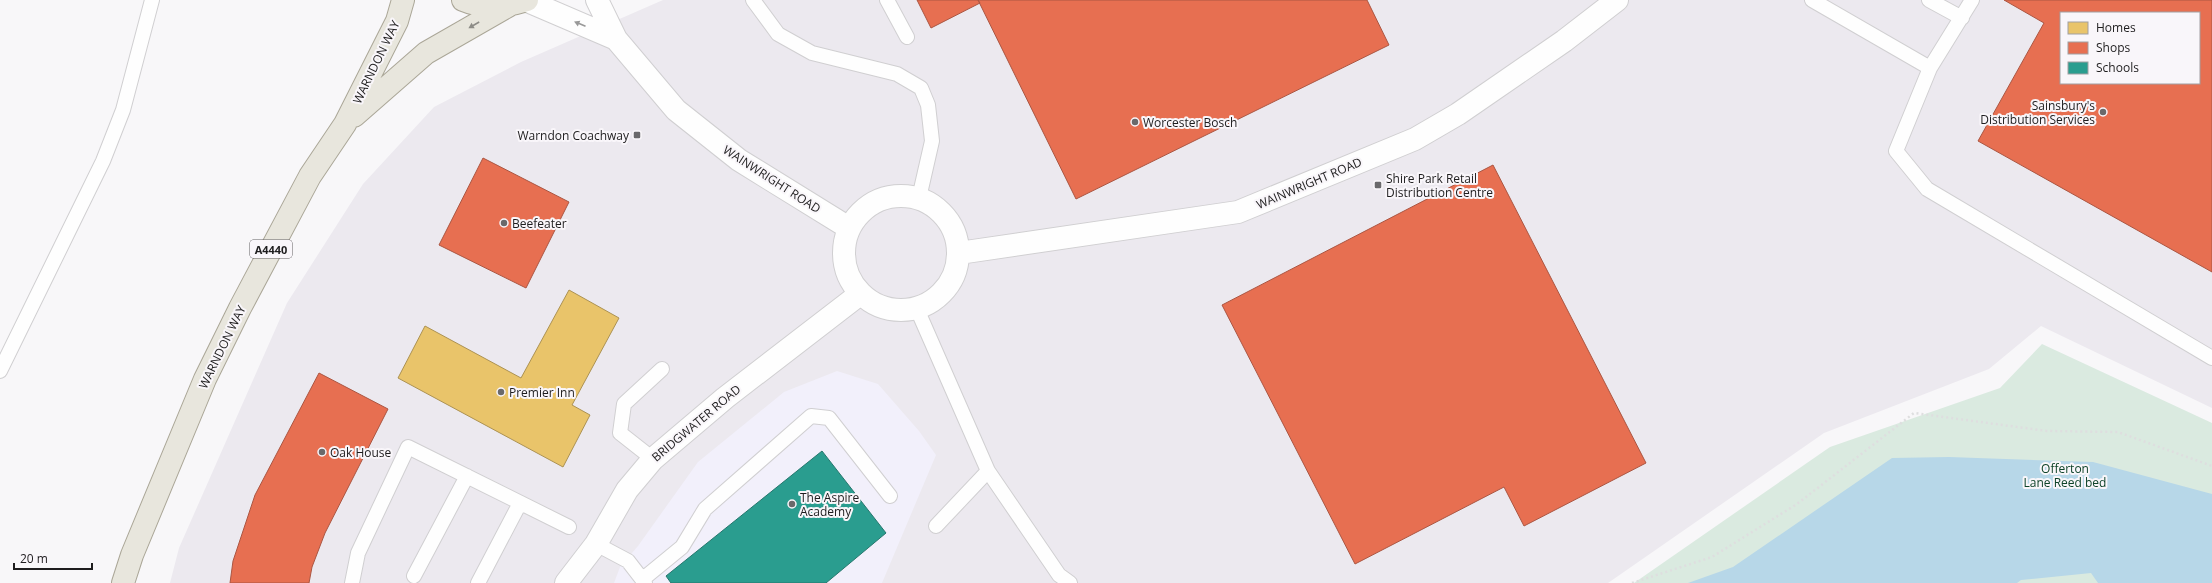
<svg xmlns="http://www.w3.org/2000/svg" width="2212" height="583" viewBox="0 0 2212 583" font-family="'Open Sans',sans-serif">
<rect width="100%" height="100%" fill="#f8f7f9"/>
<path fill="#ece9ef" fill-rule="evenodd" d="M663,0H2212V408L2041,326L1989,369L1824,433L1608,583H170L179,548L287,303L363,184L434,107L521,62ZM2061,13H2199V83H2061Z"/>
<path fill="#f2f0fb" d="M837,371L878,384L919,431L936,455L882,583H614L620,567L638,546L698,462L784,392Z"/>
<path fill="#daeae0" d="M2042,344L2212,423V583H1634L1830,447L2000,388Z"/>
<path fill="#b7d7e8" d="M1949,457L2093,462L2212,494V583H2098L2091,573L2021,580L2017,583H1688L1733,567L1892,458Z"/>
<path fill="#e9c46a" stroke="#ac9253" d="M569,290L619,318L572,405L590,415L563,467L398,378L425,326L521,378Z"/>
<path fill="#e76f51" stroke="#ab5642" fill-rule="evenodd" d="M917,0H978L980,3L931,28Z
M978,0H1367L1389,45L1076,199Z
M2004,0H2212V272L1978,141L2044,23ZM2061,13H2199V83H2061Z
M483,158L569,202L526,288L439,245Z
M1493,165L1646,463L1524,526L1504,487L1355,564L1222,305Z
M319,373L388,409L325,533L312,567L309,583H230L233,561L255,495Z"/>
<path fill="#2a9d8f" stroke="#26776d" d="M822,451L886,533L826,583H671L666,576Z"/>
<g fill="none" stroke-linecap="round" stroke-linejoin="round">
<defs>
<path id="service" d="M753,0L778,34L812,53L897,74L921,88L928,105L932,141L919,198
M887,0L907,37
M1812,0L1930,68
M1929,0L1962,18
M1972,0L1930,68L1896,151L1927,189L2212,358
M917,309L988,471L1059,575L1070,583
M0,371L103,161L123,110L152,0
M653,459L620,433L624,404L662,369
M936,526L988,471
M596,544L628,561L645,583
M414,576L467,476
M643,579L682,547L705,509L811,416L829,418L890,496
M352,583L358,553L408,447L569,527
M478,583L520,503"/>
<path id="minor" d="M525,0L616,39
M597,0L616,39L676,110L739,160L849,228
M844 253a57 57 0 1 1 114 0a57 57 0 1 1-114 0Z
M959,253L1238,212L1415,139L1458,114L1564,41L1617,0
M566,583L596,544L627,490L653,459L725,398L860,294"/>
<path id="primary" d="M463,0C484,9 505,7 527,0
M354,116L426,53L508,6
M123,583L132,555L205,379L240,308L310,176L345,124L397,21L403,0"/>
</defs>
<use href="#service" stroke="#d0cfd1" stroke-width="16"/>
<use href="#minor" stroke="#d0cfd1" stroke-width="24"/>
<use href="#primary" stroke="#aaa697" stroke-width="24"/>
<path stroke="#dededf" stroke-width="2.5" stroke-dasharray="2 3" stroke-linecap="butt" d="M1632,583L1712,557L1797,504L1914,413L2047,431L2118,432L2212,466"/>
<use href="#service" stroke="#fefefe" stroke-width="14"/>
<use href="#minor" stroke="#fefefe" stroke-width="22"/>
<use href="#primary" stroke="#e8e6dd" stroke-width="22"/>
</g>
<defs><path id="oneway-solid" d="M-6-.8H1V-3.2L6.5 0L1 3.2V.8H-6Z"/></defs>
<use fill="#999" href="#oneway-solid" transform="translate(580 24) rotate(-157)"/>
<use fill="#8d8c87" href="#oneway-solid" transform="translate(474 25) rotate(150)"/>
<g fill="#6a696b" stroke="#f9f6fa" stroke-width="1.5">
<circle cx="2103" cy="112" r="4"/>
<circle cx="1135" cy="122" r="4"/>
<rect x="633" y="131" width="8" height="8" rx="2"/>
<rect x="1374" y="181" width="8" height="8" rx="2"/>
<circle cx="504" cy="223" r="4"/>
<circle cx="501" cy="392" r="4"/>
<circle cx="322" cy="452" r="4"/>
<circle cx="792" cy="504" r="4"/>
</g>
<g text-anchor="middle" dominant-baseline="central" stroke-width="4" stroke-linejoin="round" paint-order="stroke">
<rect fill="#f9f6fa" stroke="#605e60" stroke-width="1" x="250" y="240" width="42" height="18" rx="3"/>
<g font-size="11" font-weight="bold" fill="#1e1d1e">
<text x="271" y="249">A4440</text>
</g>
<g font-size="12" fill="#1e1d1e" stroke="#f9f6fa">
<text transform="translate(376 62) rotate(-64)">WARNDON WAY</text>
<text transform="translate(772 179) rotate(33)">WAINWRIGHT ROAD</text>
<text transform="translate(1309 183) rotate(-23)">WAINWRIGHT ROAD</text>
<text transform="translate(222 347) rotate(-64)">WARNDON WAY</text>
<text transform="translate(696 423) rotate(-40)">BRIDGWATER ROAD</text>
</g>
<g font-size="12" fill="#1e1d1e" stroke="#f9f6fa" text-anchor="start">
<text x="2095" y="105" text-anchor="end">Sainsbury's<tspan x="2095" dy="14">Distribution Services</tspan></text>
<text x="1143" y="122">Worcester Bosch</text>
<text x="629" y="135" text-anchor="end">Warndon Coachway</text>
<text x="1386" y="178">Shire Park Retail<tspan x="1386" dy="14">Distribution Centre</tspan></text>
<text x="512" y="223">Beefeater</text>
<text x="509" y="392">Premier Inn</text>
<text x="330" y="452">Oak House</text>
<text x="800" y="497">The Aspire<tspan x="800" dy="14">Academy</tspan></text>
</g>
<g font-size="12" fill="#0e4329" stroke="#f9f6fa">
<text x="2065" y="468">Offerton<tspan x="2065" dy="14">Lane Reed bed</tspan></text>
</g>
</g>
<rect x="2060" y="12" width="140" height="72" fill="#f9f6fa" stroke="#a19fa2"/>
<rect x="2068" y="22" width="20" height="12" fill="#e9c46a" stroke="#a19fa2"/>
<text x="2096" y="32" font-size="12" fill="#1e1d1e">Homes</text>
<rect x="2068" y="42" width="20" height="12" fill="#e76f51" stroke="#a19fa2"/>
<text x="2096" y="52" font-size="12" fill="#1e1d1e">Shops</text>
<rect x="2068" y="62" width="20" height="12" fill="#2a9d8f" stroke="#a19fa2"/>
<text x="2096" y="72" font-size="12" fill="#1e1d1e">Schools</text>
<path d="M14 563v6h78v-6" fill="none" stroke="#1e1d1e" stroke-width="2"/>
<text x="20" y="563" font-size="12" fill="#1e1d1e" stroke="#f9f6fa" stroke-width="3" paint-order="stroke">20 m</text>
</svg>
